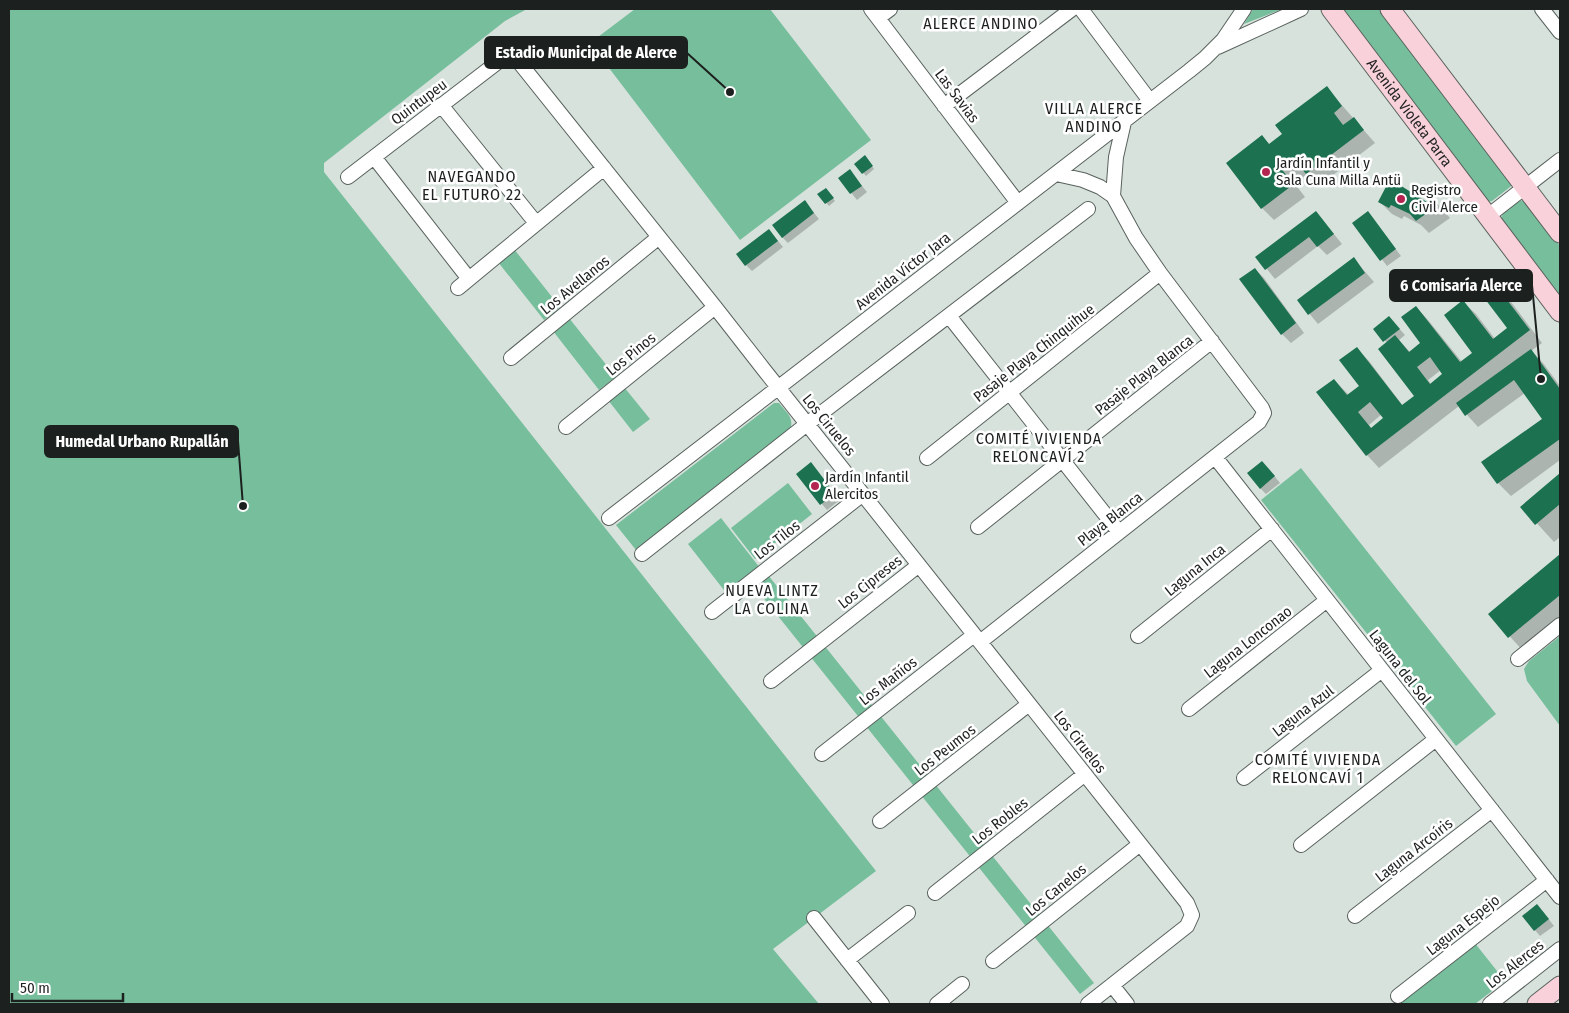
<svg xmlns="http://www.w3.org/2000/svg" width="1569" height="1013" viewBox="0 0 1569 1013" font-family="'Fira Sans Condensed',sans-serif">
<rect width="100%" height="100%" fill="#d7e2dc"/>
<path fill="#77be9c" d="M9,9H527L505,21L324,163V172L876,871L773,949L819,1004H9Z
M635,9H770L871,140L740,240L590,43Z
M1253,9H1282L1244,24Z
M1342,9H1380L1512,185L1510,187L1492,201L1487,202Z
M1525,200L1560,246V298L1501,219C1503,210 1515,201 1525,200Z
M514,249L560,307L544,320L498,262Z
M569,318L616,377L599,390L553,331Z
M624,387L650,419L633,432L608,400Z
M774,403H779C785,411 795,418 790,429L636,550L616,525Z
M1301,468L1496,714L1456,746L1261,500Z
M788,483L812,514L755,559L731,528Z
M721,518L760,568L727,594L688,544Z
M768,575L1094,983L1080,994L754,586Z
M1560,636V726L1527,681L1524,669L1529,661Z
M1474,942L1505,981L1475,1004H1399L1397,1003Z"/>
<path fill="#0003" fill-rule="evenodd" d="M1327,88L1375,143L1320,185L1308,173L1295,184L1305,197L1274,220L1262,208V137L1270,145L1283,134Z
M867,160L874,169L866,176L856,164Z
M850,171L867,192L857,200L840,179Z
M828,192L835,201L829,206L819,194Z
M1433,199L1450,218L1429,233L1421,225L1404,216L1402,219L1392,214L1380,202L1427,203Z
M805,202L819,219L788,243L782,237Z
M1316,212L1342,244L1327,255L1318,246L1275,279L1257,257Z
M1373,219L1401,256L1387,266L1354,223Z
M774,236L783,247L752,271L746,265Z
M1354,259L1374,282L1318,324L1298,300Z
M1255,269L1264,278L1304,333L1291,343L1282,334Z
M1498,290L1511,302L1542,343L1531,351L1543,363L1560,386V460L1511,496L1498,483L1483,463L1543,419L1525,393L1478,427L1459,406L1379,468L1367,455L1334,380L1349,395L1361,386L1356,348L1369,361L1403,406L1416,396L1387,343L1375,329L1395,324L1405,335L1399,340L1410,352L1422,343L1416,307L1428,320L1462,362L1474,353L1463,302L1476,314L1495,339L1509,328ZM1441,370L1444,374L1431,384L1428,380ZM1382,414L1385,418L1372,429L1369,425Z
M1268,468L1280,483L1266,494L1260,488Z
M817,470L840,500L827,510L797,475Z
M1560,475V537L1554,542L1522,507Z
M1560,556V628L1527,655L1490,615Z
M1543,912L1554,926L1540,936L1523,916Z"/>
<path fill="#1c7150" fill-rule="evenodd" d="M1327,86L1342,106L1334,113L1343,125L1354,117L1364,130L1306,174L1296,161L1283,171L1294,184L1261,209L1226,163L1262,135L1269,144L1282,134L1275,125Z
M865,155L873,166L862,174L854,164Z
M850,169L862,186L850,194L838,178Z
M1390,179L1427,202L1433,197L1438,205L1416,221L1410,214L1391,205L1389,208L1378,202Z
M826,188L834,198L825,204L817,194Z
M805,200L814,213L782,238L772,225Z
M1316,211L1334,234L1317,247L1309,237L1265,270L1255,257Z
M1368,211L1396,249L1380,261L1352,223Z
M769,229L778,241L745,266L736,254Z
M1354,257L1365,273L1308,315L1297,300Z
M1255,268L1296,323L1281,335L1239,279Z
M1498,288L1530,330L1366,456L1316,392L1334,379L1347,395L1359,386L1339,360L1357,347L1402,405L1414,396L1378,349L1395,335L1409,352L1420,343L1401,317L1416,306L1460,362L1472,353L1444,315L1463,300L1493,339L1507,328L1485,299ZM1430,357L1442,374L1430,384L1417,367ZM1370,402L1383,418L1371,428L1358,412Z
M1389,316L1400,329L1383,342L1373,329Z
M1531,349L1560,389V439L1497,484L1481,462L1542,419L1514,380L1465,416L1456,403Z
M1262,461L1275,476L1260,489L1247,473Z
M811,462L835,494L820,505L796,474Z
M1560,473V504L1535,525L1520,507Z
M1560,554V595L1508,638L1488,614Z
M1537,904L1549,919L1534,931L1522,916Z"/>
<g fill="none" stroke-linecap="round" stroke-linejoin="round">
<defs>
<path id="minor" d="M871,9L1018,203
M1081,9L1150,101
M1542,9L1560,32
M878,18L890,9
M1218,47L1301,9
M441,105L536,223
M944,106L1072,9
M374,157L469,279
M348,177L511,52L715,307L765,371L1187,903L1192,915L1187,926L1088,1004
M1113,196L1116,157L1124,122
M1488,216L1560,160
M458,288L604,168
M949,316L1119,532
M511,358L659,237
M566,427L715,307
M1215,457L1560,897
M927,458L1160,273
M609,518L1189,71L1205,58L1223,40L1244,9
M978,527L1212,341
M642,554L807,424L1088,209
M712,612L863,494
M1138,636L1272,529
M980,642L1259,422L1264,413L1262,408L1160,273L1136,238L1113,196L1100,187L1083,180L1056,174
M1518,659L1560,625
M771,681L919,565
M1189,709L1327,600
M822,754L974,635
M1244,778L1382,670
M880,821L1029,704
M1301,845L1436,739
M935,893L1085,774
M1355,916L1492,810
M814,918L882,1004
M847,960L908,913
M993,961L1140,844
M1112,985L1127,1004
M1398,996L1547,880
M937,1004L962,984
M1490,1004L1560,949"/>
<g id="secondary">
<path id="s1" d="M1331,9L1560,312"/>
<path d="M1390,9L1560,233"/>
<path d="M1537,1004L1560,986"/>
</g>
</defs>
<use href="#minor" stroke="#59625d" stroke-width="16"/>
<use href="#secondary" stroke="#59625d" stroke-width="21"/>
<use href="#minor" stroke="#fff" stroke-width="14"/>
<use href="#secondary" stroke="#f9d1da" stroke-width="19"/>
</g>
<g fill="#b42451" stroke="#fff" stroke-width="2">
<circle cx="1266" cy="172" r="5"/>
<circle cx="1401" cy="199" r="5"/>
<circle cx="815" cy="486" r="5"/>
</g>
<g text-anchor="middle" dominant-baseline="central" stroke-width="5" stroke-linejoin="round" paint-order="stroke">
<g font-size="15" fill="#1c201e" stroke="#fff">
<text transform="translate(957 96) rotate(53)">Las Savias</text>
<text transform="translate(419 102) rotate(-37)">Quintupeu</text>
<text stroke="none"><textPath href="#s1" startOffset="130">Avenida Violeta Parra</textPath></text>
<text transform="translate(903 271) rotate(-38)">Avenida Víctor Jara</text>
<text transform="translate(575 285) rotate(-39)">Los Avellanos</text>
<text transform="translate(1034 353) rotate(-38)">Pasaje Playa Chinquihue</text>
<text transform="translate(631 354) rotate(-39)">Los Pinos</text>
<text transform="translate(1144 375) rotate(-38)">Pasaje Playa Blanca</text>
<text transform="translate(829 425) rotate(51)">Los Ciruelos</text>
<text transform="translate(1110 519) rotate(-38)">Playa Blanca</text>
<text transform="translate(777 540) rotate(-38)">Los Tilos</text>
<text transform="translate(1195 570) rotate(-39)">Laguna Inca</text>
<text transform="translate(870 582) rotate(-38)">Los Cipreses</text>
<text transform="translate(1248 642) rotate(-38)">Laguna Lonconao</text>
<text transform="translate(1400 667) rotate(52)">Laguna del Sol</text>
<text transform="translate(888 681) rotate(-38)">Los Mañíos</text>
<text transform="translate(1303 711) rotate(-38)">Laguna Azul</text>
<text transform="translate(1080 742) rotate(52)">Los Ciruelos</text>
<text transform="translate(945 750) rotate(-38)">Los Peumos</text>
<text transform="translate(1000 821) rotate(-38)">Los Robles</text>
<text transform="translate(1414 850) rotate(-38)">Laguna Arcoíris</text>
<text transform="translate(1056 890) rotate(-39)">Los Canelos</text>
<text transform="translate(1463 925) rotate(-38)">Laguna Espejo</text>
<text transform="translate(1515 964) rotate(-38)">Los Alerces</text>
</g>
<g font-size="15" fill="#1c201e" stroke="#fff" text-anchor="start">
<text x="1276" y="163">Jardín Infantil y<tspan x="1276" dy="17">Sala Cuna Milla Antü</tspan></text>
<text x="1411" y="190">Registro<tspan x="1411" dy="17">Civil Alerce</tspan></text>
<text x="825" y="477">Jardín Infantil<tspan x="825" dy="17">Alercitos</tspan></text>
</g>
<g font-size="16" letter-spacing="1" fill="#1c201e" stroke="#fff">
<text x="981" y="23">ALERCE ANDINO</text>
<text x="1094" y="108">VILLA ALERCE<tspan x="1094" dy="18">ANDINO</tspan></text>
<text x="472" y="176">NAVEGANDO<tspan x="472" dy="18">EL FUTURO 22</tspan></text>
<text x="1039" y="438">COMITÉ VIVIENDA<tspan x="1039" dy="18">RELONCAVÍ 2</tspan></text>
<text x="772" y="590">NUEVA LINTZ<tspan x="772" dy="18">LA COLINA</tspan></text>
<text x="1318" y="759">COMITÉ VIVIENDA<tspan x="1318" dy="18">RELONCAVÍ 1</tspan></text>
</g>
</g>
<path fill="none" stroke="#1c201e" stroke-width="2" d="M730 92L687 53M1541 379L1532 285M243 506L238 441"/>
<g fill="#1c201e" stroke="#fff" stroke-width="2">
<circle cx="730" cy="92" r="5"/>
<circle cx="1541" cy="379" r="5"/>
<circle cx="243" cy="506" r="5"/>
</g>
<g fill="#1c201e" stroke="#1c201e" stroke-width="2">
<rect x="485" y="37" width="202" height="31" rx="5"/>
<rect x="1390" y="270" width="142" height="31" rx="5"/>
<rect x="45" y="426" width="193" height="31" rx="5"/>
</g>
<g font-size="16" text-anchor="middle" font-weight="bold" fill="#fff">
<text x="586" y="58">Estadio Municipal de Alerce</text>
<text x="1461" y="291">6 Comisaría Alerce</text>
<text x="142" y="447">Humedal Urbano Rupallán</text>
</g>
<rect width="1569" height="1013" fill="none" stroke="#1c201e" stroke-width="20"/>
<path d="M12 993v8h111v-8" fill="none" stroke="#1c201e" stroke-width="2.5"/>
<text x="20" y="993" font-size="15" fill="#1c201e" stroke="#ffffff" stroke-width="4" paint-order="stroke">50 m</text>
</svg>
